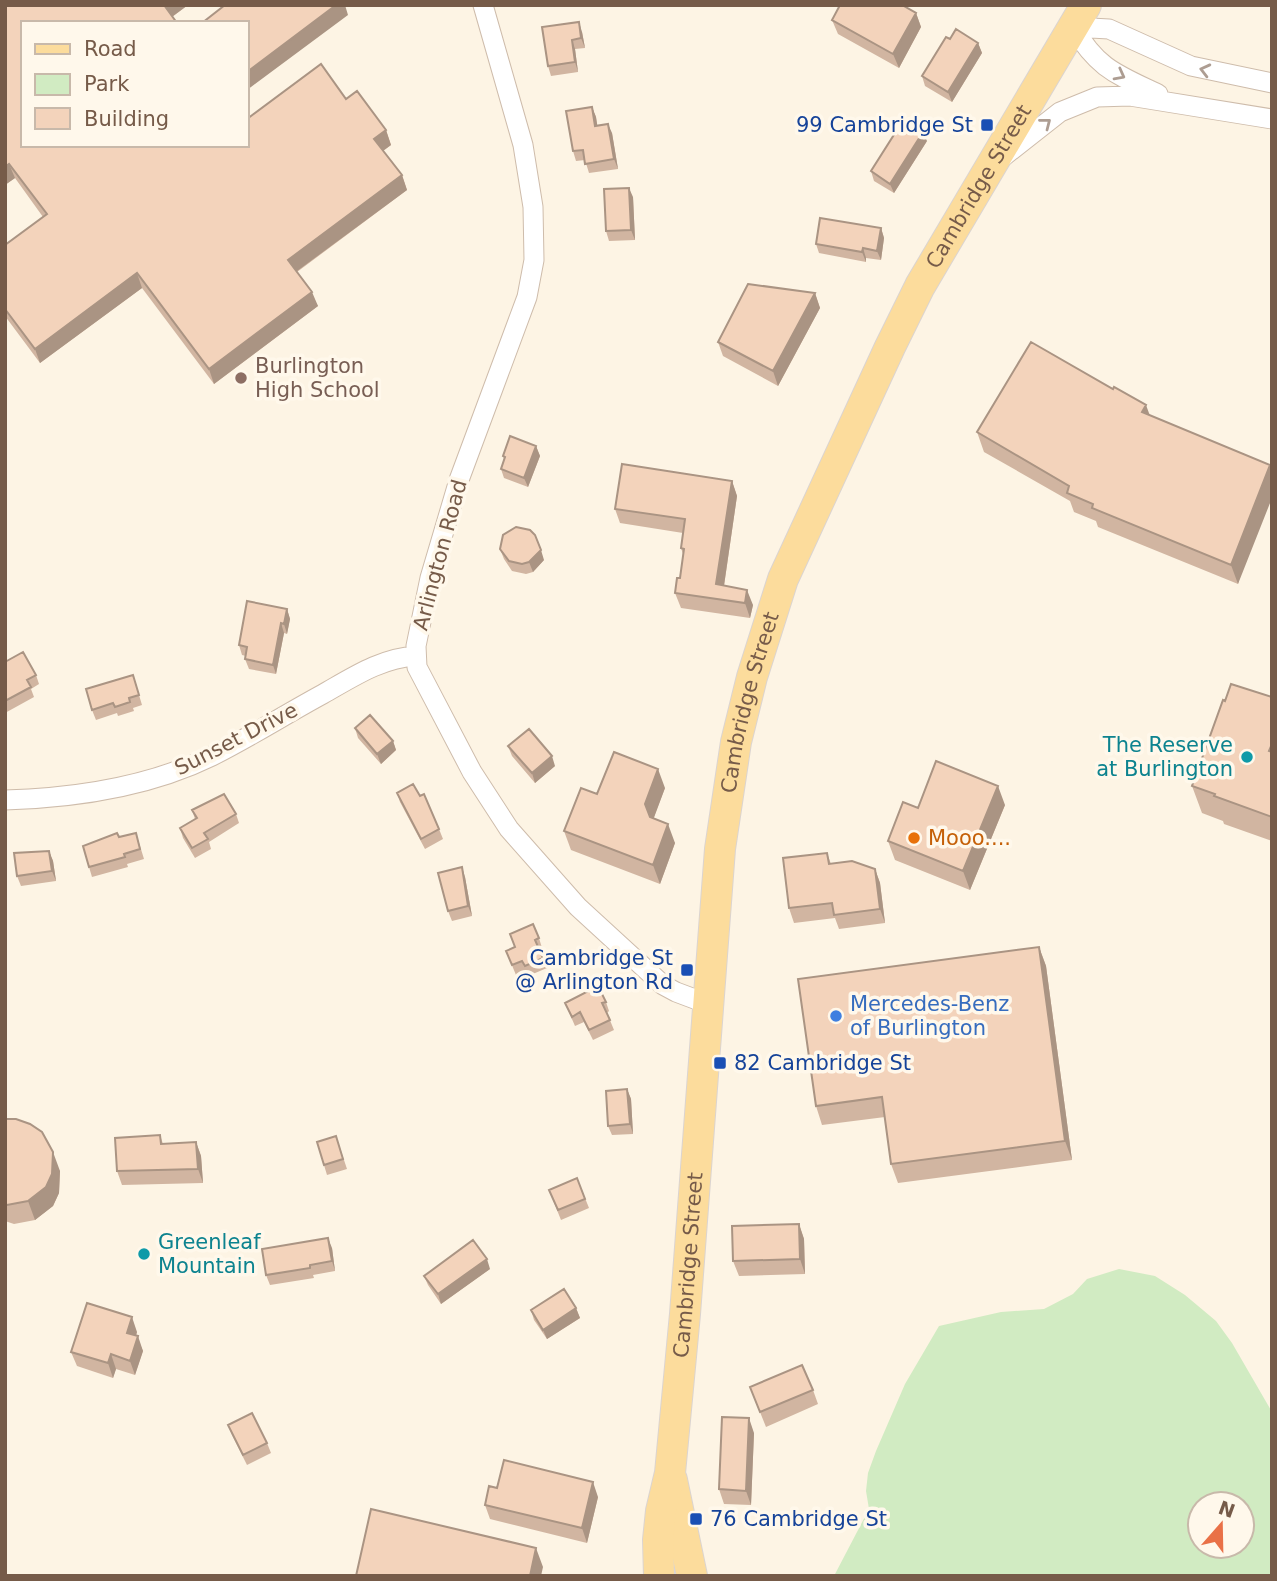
<svg xmlns="http://www.w3.org/2000/svg" width="1277" height="1581" viewBox="0 0 1277 1581" font-family="'DejaVu Sans',sans-serif">
<rect width="100%" height="100%" fill="#fdf4e4"/>
<path fill="#d1ebc2" fill-rule="evenodd" d="M1119,1269L1155,1276L1185,1295L1216,1321L1232,1343L1272,1412V1576H834L869,1509L866,1491L868,1473L876,1451L905,1384L939,1326L1001,1312L1044,1309L1073,1294L1087,1279ZM1200,1504H1242V1546H1200Z"/>
<g fill="none" stroke-linecap="round" stroke-linejoin="round">
<defs>
<path id="minor" d="M483,5L523,145L533,207L534,260L527,297L459,480L430,578L416,646L417,667L472,772L509,829L578,907L663,985L676,992L708,1004
M1073,27L1109,29L1191,66L1272,83
M1073,27C1098,69 1116,74 1158,94
M1004,156L1060,112L1097,97L1130,96L1272,119
M5,800C74,798 149,787 212,756C250,737 286,714 323,694C353,677 381,658 416,656"/>
<g id="primary">
<path d="M672,1480L692,1576"/>
<path id="s1" d="M659,1576L658,1540L661,1511L670,1473L685,1314L720,849L736,742L752,677L783,579L890,347L920,286L1086,5"/>
</g>
</defs>
<use href="#minor" stroke="#cebcab" stroke-width="21"/>
<use href="#primary" stroke="#dbd4d0" stroke-width="32"/>
<use href="#minor" stroke="#fff" stroke-width="19"/>
<use href="#primary" stroke="#fcdc9c" stroke-width="30"/>
</g>
<path fill="#d1b5a1" d="M5,5H188L172,17L23,145H247L346,99L386,130L391,145L383,151L402,175L407,190L297,272L318,306L214,384L142,288L40,363L5,316V245L43,217L15,178L5,185Z
M916,13L921,27L899,68L838,34L832,20Z
M542,27L582,32L585,48L575,49L578,72L551,76L548,66Z
M950,39L978,43L982,53L952,102L925,86L922,76Z
M592,107L596,117L597,126L612,133L618,169L589,173L585,160L576,161L573,151Z
M927,141L894,193L874,181L871,171Z
M633,197L635,240L609,241L606,231Z
M881,228L884,238L881,260L866,258V262L819,253L816,244Z
M815,293L820,308L778,386L723,356L718,342Z
M1149,415L1270,465L1238,584L1098,527L1096,521L1074,512L1070,501L984,452L977,432Z
M536,446L540,456L528,487L504,478L501,469L504,459L503,456Z
M732,481L737,496L724,586L753,605L750,618L681,608L675,593L680,578L683,554L681,548L683,533L620,523L615,509Z
M500,549L544,560L533,572L526,574L512,571L504,559Z
M287,609L290,619L287,634L284,633L276,674L249,669L245,659L246,656L242,655L239,645Z
M5,662L36,675L39,684L31,689L34,697L5,713Z
M133,675L142,705L133,708L134,711L118,716L117,713L96,720L92,710Z
M1272,697V841L1224,824L1223,821L1202,813L1192,786L1225,701Z
M355,728L393,741L396,750L381,764L358,738Z
M508,746L555,766L535,783L512,756Z
M665,788L653,819L675,843L660,884L571,850L564,831L597,794Z
M397,793L420,796L439,829L443,839L425,849L400,802Z
M1005,805L970,890L895,860L888,841L918,808Z
M192,810L236,814L239,823L209,842L211,849L195,858L183,838L180,828L195,819Z
M136,833L144,859L127,864L128,867L92,877L89,867L119,837Z
M49,851L53,861L56,881L21,886L17,876Z
M827,853L831,864L875,869L880,883L885,923L839,929L835,918L794,923L789,908Z
M465,877L472,916L452,921L448,911Z
M539,938L542,948L539,949L547,968L528,976L526,970L516,975L506,951Z
M1039,947L1046,966L1072,1160L898,1183L891,1164L885,1117L822,1125L816,1106Z
M606,1002L609,1011L607,1013L614,1030L593,1040L584,1022L575,1026L565,1003Z
M627,1089L631,1099L633,1134L612,1135L608,1126Z
M5,1119L60,1171L59,1193L53,1206L35,1220L14,1224L5,1221Z
M160,1135L163,1144L196,1142L201,1156L203,1183L122,1185L117,1171Z
M336,1136L347,1169L327,1175L317,1142Z
M577,1178L589,1208L561,1220L549,1190Z
M799,1224L804,1239L805,1274L739,1276L733,1261Z
M332,1248L335,1271L313,1275L314,1278L270,1285L266,1275Z
M490,1269L441,1304L428,1285L424,1276Z
M576,1308L580,1318L547,1339L534,1320L531,1310Z
M137,1332L136,1336L143,1351L135,1375L116,1369L113,1378L77,1366L71,1352Z
M750,1387L813,1390L818,1404L766,1427Z
M228,1425L267,1443L271,1453L247,1465L232,1435Z
M754,1433L751,1505L724,1504L719,1489Z
M497,1488L598,1497L587,1543L490,1519L485,1505Z"/>
<path fill="#aa9483" d="M163,5H188L169,19Z
M336,5H345L348,15L247,90V72Z
M916,13L921,27L899,68L893,54Z
M579,22L582,32L585,48L581,38Z
M572,40L575,49L578,72L575,62Z
M978,43L982,53L952,102L948,92Z
M592,107L596,117L599,136L595,126Z
M608,124L612,133L618,169L614,159Z
M386,130L391,145L380,153L374,139Z
M923,132L927,141L894,193L890,184Z
M9,164L15,178L5,185V167Z
M402,175L407,190L293,274L288,260Z
M629,188L633,197L635,240L631,230Z
M881,228L884,238L881,260L877,251Z
M863,248L866,258V262L862,252Z
M137,273L142,288L40,363L35,349Z
M312,292L318,306L214,384L209,369Z
M815,293L820,308L778,386L773,371Z
M1146,405L1153,424L1142,412Z
M536,446L540,456L528,487L524,478Z
M1270,465L1272,468V498L1238,584L1231,565Z
M732,481L737,496L722,599L716,584Z
M541,550L544,560L533,572L529,562Z
M747,590L753,605L750,618L745,603Z
M287,609L290,619L287,634L284,624Z
M281,623L284,633L276,674L273,665Z
M393,741L396,750L381,764L377,754Z
M552,756L555,766L535,783L532,773Z
M658,769L665,788L652,823L645,804Z
M998,786L1005,805L970,890L963,871Z
M668,824L675,843L660,884L653,865Z
M49,851L53,861L56,881L52,871Z
M462,867L465,877L472,916L468,906Z
M875,869L880,883L885,923L880,909Z
M1039,947L1046,966L1072,1160L1065,1141Z
M627,1089L631,1099L633,1134L630,1124Z
M196,1142L201,1156L203,1183L198,1169Z
M53,1152L60,1171L59,1193L53,1206L35,1220L28,1201Z
M799,1224L804,1239L805,1274L800,1259Z
M328,1238L332,1248L335,1271L332,1261Z
M487,1259L490,1269L441,1304L438,1294Z
M576,1308L580,1318L547,1339L543,1330Z
M132,1317L137,1332L132,1347L127,1333Z
M138,1336L143,1351L135,1375L130,1361Z
M111,1354L116,1369L113,1378L108,1363Z
M749,1418L754,1433L751,1505L746,1491Z
M593,1482L598,1497L587,1543L582,1528Z
M536,1548L543,1567L541,1576H530Z"/>
<path fill="#f3d3bb" stroke="#aa9483" stroke-width="2" d="M5,5H164L177,23H23V145H247V119L321,64L346,99L357,91L386,130L374,139L402,175L288,260L312,292L209,369L137,273L35,349L5,309V245L47,214L9,164L5,167Z
M225,5H336L247,72V23H202Z
M840,5H902L916,13L893,54L832,20Z
M579,22L581,38L572,40L575,62L548,66L542,27Z
M956,29L978,43L948,92L922,76L946,37L950,39Z
M592,107L595,126L608,124L614,159L585,164L583,150L573,151L566,111Z
M904,119L923,132L890,184L871,171Z
M629,188L631,230L606,231L604,189Z
M820,218L881,228L877,251L863,248L862,252L816,244Z
M748,284L815,293L773,371L718,342Z
M1031,342L1113,389L1114,387L1146,405L1142,412L1270,465L1231,565L1092,508L1093,504L1067,493L1069,486L977,432Z
M510,436L536,446L524,478L501,469L505,457L503,456Z
M622,464L732,481L716,584L747,590L745,603L675,593L677,578H680L684,549L681,548L685,519L615,509Z
M516,527L530,530L535,535L541,550L529,562L522,564L509,561L500,549L503,535Z
M247,601L287,609L284,624L281,623L273,665L245,659L247,647L239,645Z
M23,652L36,675L27,680L31,687L5,701V662Z
M133,675L139,695L129,698L130,702L115,707L113,703L92,710L86,689Z
M1231,684L1272,697V744L1269,751L1272,752V817L1214,796L1215,794L1192,786L1223,700L1225,701Z
M370,715L393,741L377,754L355,728Z
M529,729L552,756L532,773L508,746Z
M614,752L658,769L645,804L650,817L668,824L653,865L564,831L581,788L597,794Z
M936,761L998,786L963,871L888,841L903,802L918,808Z
M413,784L420,796L424,794L439,829L421,839L397,793Z
M224,794L236,814L204,833L208,839L192,848L180,828L197,818L192,810Z
M117,833L119,837L136,833L140,849L124,854L125,857L89,867L83,846Z
M49,851L52,871L17,876L14,853Z
M827,853L829,864L852,861L875,869L880,909L834,915L832,903L789,908L783,858Z
M462,867L468,906L448,911L438,873Z
M533,924L539,938L535,940L543,958L525,966L522,961L512,965L506,951L515,947L510,934Z
M1039,947L1065,1141L891,1164L882,1097L816,1106L798,979Z
M598,986L606,1002L602,1003L610,1020L589,1030L580,1012L572,1017L565,1003Z
M627,1089L630,1124L608,1126L606,1091Z
M5,1119H16L30,1124L42,1132L53,1152L52,1174L46,1187L28,1201L7,1205L5,1204Z
M160,1135L161,1144L196,1142L198,1169L117,1171L115,1138Z
M336,1136L343,1159L324,1165L317,1142Z
M577,1178L585,1199L558,1210L549,1190Z
M799,1224L800,1259L733,1261L732,1226Z
M328,1238L332,1261L310,1265V1268L266,1275L262,1249Z
M473,1240L487,1259L438,1294L424,1276Z
M564,1289L576,1308L543,1330L531,1310Z
M87,1303L132,1317L127,1333L138,1336L130,1361L111,1354L108,1363L71,1352Z
M802,1365L813,1390L760,1412L750,1387Z
M252,1413L267,1443L243,1455L228,1425Z
M722,1417L749,1418L746,1491L719,1489Z
M504,1460L593,1482L582,1528L485,1505L489,1486L497,1488Z
M371,1509L536,1548L530,1576H356Z"/>
<defs><path id="oneway-chevron" d="M-2-3.5L2.5 0L-2 3.5" fill="none" stroke-width="1.6" stroke-linecap="round" stroke-linejoin="round" transform="scale(1.75)"/></defs>
<g stroke="#ad9d92">
<use href="#oneway-chevron" transform="translate(1205 70) rotate(-166)"/>
<use href="#oneway-chevron" transform="translate(1120 75) rotate(28)"/>
<use href="#oneway-chevron" transform="translate(1046 123) rotate(-38)"/>
</g>
<g fill="#1a4fb4" stroke="#fff8eb" stroke-width="2.5">
<rect x="980" y="118" width="14" height="14" rx="3.5"/>
<rect x="680" y="963" width="14" height="14" rx="3.5"/>
<rect x="713" y="1056" width="14" height="14" rx="3.5"/>
<rect x="689" y="1512" width="14" height="14" rx="3.5"/>
</g>
<circle fill="#8d6e63" stroke="#fff8eb" stroke-width="2.5" cx="241" cy="378" r="7"/>
<g fill="#0f9aa8" stroke="#fff8eb" stroke-width="2.5">
<circle cx="1247" cy="757" r="7"/>
<circle cx="144" cy="1254" r="7"/>
</g>
<circle fill="#e8710a" stroke="#fff8eb" stroke-width="2.5" cx="914" cy="838" r="7"/>
<circle fill="#3f7fe0" stroke="#fff8eb" stroke-width="2.5" cx="836" cy="1016" r="7"/>
<g text-anchor="middle" dominant-baseline="central" stroke-width="7" stroke-linejoin="round" paint-order="stroke">
<g font-size="21" fill="#164399" stroke="#fff8eb" text-anchor="end">
<text x="973" y="125">99 Cambridge St</text>
<text x="673" y="958">Cambridge St<tspan x="673" dy="24">@ Arlington Rd</tspan></text>
<text x="734" y="1063" text-anchor="start">82 Cambridge St</text>
<text x="710" y="1519" text-anchor="start">76 Cambridge St</text>
</g>
<g font-size="21" fill="#765b49" stroke="#fff8eb">
<text stroke="none"><textPath href="#s1" startOffset="1447">Cambridge Street</textPath></text>
<text transform="translate(440 555) rotate(-75)">Arlington Road</text>
<text stroke="none"><textPath href="#s1" startOffset="880">Cambridge Street</textPath></text>
<text transform="translate(236 739) rotate(-27)">Sunset Drive</text>
<text stroke="none"><textPath href="#s1" startOffset="313">Cambridge Street</textPath></text>
</g>
<g font-size="21" fill="#785e54" stroke="#fff8eb" text-anchor="start">
<text x="255" y="366">Burlington<tspan x="255" dy="24">High School</tspan></text>
</g>
<g font-size="21" fill="#0d838f" stroke="#fff8eb" text-anchor="end">
<text x="1233" y="745">The Reserve<tspan x="1233" dy="24">at Burlington</tspan></text>
<text x="158" y="1242" text-anchor="start">Greenleaf<tspan x="158" dy="24">Mountain</tspan></text>
</g>
<g font-size="21" fill="#c56008" stroke="#fff8eb" text-anchor="start">
<text x="928" y="838">Mooo....</text>
</g>
<g font-size="21" fill="#366cbe" stroke="#fff8eb" text-anchor="start">
<text x="850" y="1004">Mercedes-Benz<tspan x="850" dy="24">of Burlington</tspan></text>
</g>
</g>
<rect width="1277" height="1581" fill="none" stroke="#765b49" stroke-width="14"/>
<rect x="21" y="21" width="228" height="126" fill="#fff8eb" stroke="#c8b9aa" stroke-width="2"/>
<rect x="35" y="44" width="35" height="10" fill="#fcdc9c" stroke="#c8b9aa" stroke-width="2"/>
<text x="84" y="56" font-size="21" fill="#765b49">Road</text>
<rect x="35" y="74" width="35" height="21" fill="#d1ebc2" stroke="#c8b9aa" stroke-width="2"/>
<text x="84" y="91" font-size="21" fill="#765b49">Park</text>
<rect x="35" y="108" width="35" height="21" fill="#f3d3bb" stroke="#c8b9aa" stroke-width="2"/>
<text x="84" y="126" font-size="21" fill="#765b49">Building</text>
<g transform="translate(1221 1525) rotate(20)"><circle r="33" fill="#fff8eb" stroke="#c8b9aa" stroke-width="2"/>
<path d="M0-5L12 26L0 18L-12 26Z" fill="#e97147"/>
<text y="-10" font-size="19" font-weight="bold" text-anchor="middle" fill="#765b49">N</text>
</g>
</svg>
